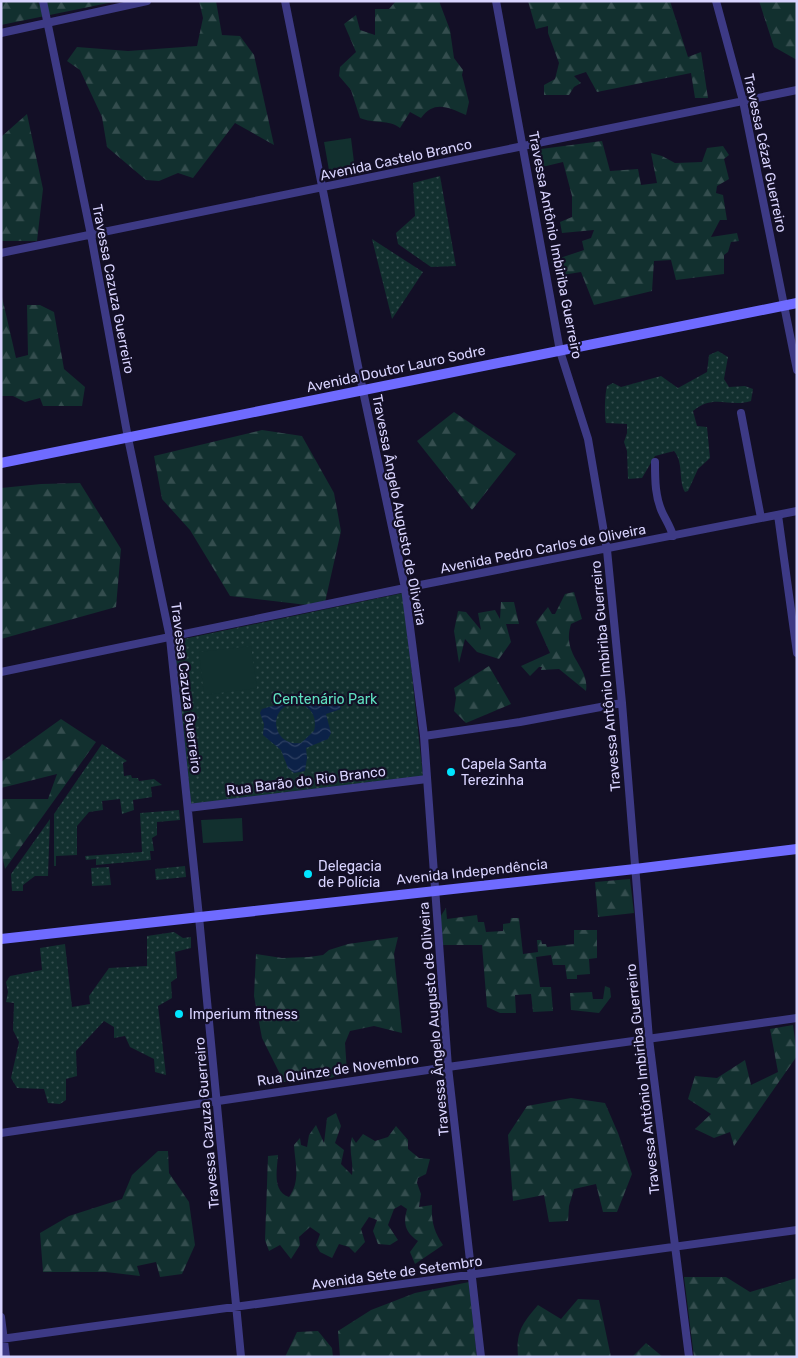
<svg xmlns="http://www.w3.org/2000/svg" width="798" height="1358" viewBox="0 0 798 1358" font-family="Rubik,sans-serif">
<defs>
<pattern id="green-dots" width="8" height="8" patternUnits="userSpaceOnUse" patternTransform="scale(1.25)"><rect width="8" height="8" fill="#12302f"/><path d="M2 2h.1M6 6h.1" fill="none" stroke="#344d4e" stroke-width="1.8" stroke-linecap="round"/></pattern>
<pattern id="forest-firs" width="22" height="20" patternUnits="userSpaceOnUse" patternTransform="scale(1.25)"><rect width="22" height="20" fill="#12302f"/><path d="M5 1l3.5 6h-7zM16 11l3.5 6h-7z" fill="#344d4e"/></pattern>
<pattern id="water-waves" width="16" height="10" patternUnits="userSpaceOnUse" patternTransform="scale(1.25)"><rect width="16" height="10" fill="#0c2248"/><path d="M0 5q4-4 8 0t8 0" fill="none" stroke="#2f4163"/></pattern>
</defs>
<rect width="100%" height="100%" fill="#130f26"/>
<path fill="url(#green-dots)" d="M440,176L456,266L431,267L398,244L396,233L415,216L413,183Z
M372,239L423,272L392,319Z
M718,351L728,357L724,379L729,387L745,386L753,389L751,401C729,408 714,393 693,411L697,426L707,427L710,458L698,469L688,491L685,492C678,480 684,463 674,451L655,456L642,478L628,479L627,451L624,442L627,433V424L606,423C604,416 605,393 607,386L613,383L621,387L661,376L678,388L707,372L709,355Z
M403,593L423,776L191,804L174,641Z
M102,744L127,761L123,763L124,776L131,775L132,778H138L139,781L154,779L162,785L151,787L152,797L133,800L134,810L122,814L120,799L102,801L103,810L89,812L77,826V855L56,856V866H54V814Z
M179,810L180,820L157,822V835L152,838L154,851H150L151,860L96,865V859L86,860L85,856L142,852L140,813Z
M50,819L48,876H35L23,885V891H12L11,874Z
M185,866L186,877L156,880L155,869Z
M109,867L111,885L92,886L91,868Z
M174,932L183,938L191,937V948L175,952L177,978L171,982L172,998L158,1006L166,1075L155,1072L154,1059L130,1047L125,1036L114,1038V1027L104,1021L76,1051L77,1076L66,1079V1100L60,1104L48,1103L44,1089L17,1088L11,1078L19,1042L13,1030L14,1003L6,1002L8,992L6,982L10,976L42,970L40,948L65,944L72,1007L90,1004L89,996L109,968L147,966V936Z"/>
<path fill="url(#forest-firs)" d="M1,1H37L39,9L38,1H118L1,25Z
M199,1H216L222,35L240,36L254,55L274,145L235,123L193,178L178,173L159,181L146,180L107,147L102,117L80,70L67,61L77,47L128,51L197,46L203,18Z
M396,1H439L450,30L454,58L463,70L462,75L469,102L466,115C448,107 434,100 421,118L410,112L400,128C389,119 374,124 360,118L351,90L339,76L340,67L356,52L344,24L356,15L360,30L375,35V9H389Z
M528,1H670L688,57L701,52L708,98H695L691,73L597,92L586,72L574,76L581,83L574,87L569,95H544V85L555,79L559,63L548,33V26L536,29Z
M759,1H797V60L774,47Z
M27,114L43,189L37,241H1V137Z
M602,141L610,171L638,169L641,185L657,183L651,153L662,156L675,163L702,162L707,148L723,146L729,155L724,159L729,179L717,186L716,193L723,195L727,220H720L711,237L737,233L739,241L731,242L728,252L724,255V274L676,280L671,260L654,261L652,291L594,305L581,272L556,276L551,261L584,250L582,241L591,238L594,230L562,233L560,222L572,217V196L563,162L538,168L533,150Z
M2,297L16,358L28,355L27,305H40L54,312L64,369L85,387L82,406H43L40,398L25,402L13,396H1Z
M454,412L516,454L472,510L417,441Z
M262,430L302,436L334,493L341,531L324,607L230,596L190,530L162,499L154,456Z
M80,483L121,549L116,607L1,639V488L41,484Z
M574,592L582,619L571,624C561,656 590,666 586,691L559,669L541,670L542,667H539L530,676L521,666L550,653L536,622L548,607L552,614H555L565,594Z
M501,602H514L519,624H506L511,642L499,659L477,652L465,639L459,663L454,631L458,611L466,612L481,630L478,613L495,610L500,619Z
M489,666L511,704L466,723L454,711L456,698L454,688Z
M61,719L96,742L5,869L1,851V799H48L57,774L1,788V762Z
M630,879L634,913L598,917L595,882Z
M446,908L447,919L477,915L478,922H484L486,932L503,931V924L510,923L511,918H519L523,954L538,952L537,940H541L542,944H546L547,947L574,944V930H597V958L589,959L590,974L577,975V979H567L565,965H553L551,955L536,957L540,987H551L553,1011L533,1012L531,994L515,995L516,1013H500L487,1007L482,945H443L440,917Z
M398,937L394,954L402,1033L374,1026L350,1031L345,1043L347,1072L331,1078L284,1082L262,1038L254,996L256,954L282,958L309,957L323,955L329,950L348,944Z
M605,986L610,988L611,997L599,1013L571,1010L570,993L592,992L593,999H603Z
M793,1025L797,1056L734,1146L730,1132L714,1138L695,1129L711,1114L688,1099L695,1076L717,1078L745,1060L751,1085L778,1072L770,1029Z
M571,1098L605,1103L618,1133L632,1174L617,1212H603L596,1184L574,1189L569,1206L568,1221L549,1222L544,1195L513,1201L508,1135L527,1106Z
M336,1113L341,1126L335,1143L344,1150L341,1164L352,1175C354,1162 348,1151 352,1137L356,1143L363,1134L375,1141L388,1137L396,1126L408,1140V1149L419,1158L430,1159L426,1174L418,1178L417,1183L421,1194L419,1207L432,1205C431,1221 434,1232 443,1245L415,1264L410,1252L418,1241C405,1232 403,1224 407,1209L401,1205L394,1209L388,1225L398,1240L390,1245L378,1244L373,1231L377,1220L369,1217L361,1229L365,1242L355,1253L349,1247L339,1244L332,1258L320,1252L316,1245L320,1234L310,1227L299,1237L300,1245L291,1259L280,1245L269,1251L265,1240L268,1156L278,1155C277,1170 272,1191 289,1197C301,1180 295,1164 294,1145L300,1138L301,1145L307,1147L309,1135L316,1125L324,1143L327,1118Z
M158,1151H168L169,1173L189,1202L195,1245L182,1274L160,1277L156,1262L137,1266L140,1276L106,1272H43L40,1233L69,1216L122,1199L132,1175Z
M684,1277H726L750,1292L797,1278V1357H694Z
M469,1282L477,1357H340L338,1331L371,1310L415,1293Z
M578,1299L599,1300L611,1357H518C516,1331 522,1324 538,1305L561,1319Z
M318,1331L332,1348L333,1357H285L297,1332Z
M646,1343L663,1357H632Z"/>
<path fill="#12302f" d="M351,138L355,170L330,176L324,142Z
M251,646L257,688L204,695L199,652Z
M242,818L243,841L203,843L201,820Z"/>
<path fill="url(#water-waves)" fill-rule="evenodd" d="M291,695L294,699L317,700L321,703L337,697L341,709L326,714L331,733L328,739L306,748L307,758L305,771L294,773L288,768L281,750L263,735L264,724L260,713L262,709L282,703ZM292,703C309,703 318,715 314,731L301,743C274,747 266,711 292,703Z"/>
<g fill="none" stroke-linecap="round" stroke-linejoin="round">
<path stroke="#3d3a85" stroke-width="8" d="M43,1L91,235L128,438L170,638L199,917L241,1357
M285,1L363,391L405,588L424,736L448,1067L481,1357
M496,1L560,351L588,439L607,550L622,703L649,1039L689,1357
M716,1L743,101L797,370
M1,33L147,1
M1,253L797,90
M741,413L761,518
M655,462C655,480 655,498 663,514C667,522 671,528 673,536
M778,515L797,653
M1,672L405,588L797,511
M424,736L520,722L622,703
M188,808L427,779
M1,1133L448,1067L797,1018
M1,1317L6,1357
M1,1339L797,1230"/>
<path stroke="#6f6bff" stroke-width="10" d="M1,463L797,303
M1,939L635,869L797,849"/>
</g>
<g fill="#00e5ff" stroke="#130f26" stroke-width="2">
<circle cx="451" cy="772" r="5"/>
<circle cx="308" cy="874" r="5"/>
<circle cx="179" cy="1014" r="5"/>
</g>
<g text-anchor="middle" dominant-baseline="central" stroke-width="4.5" stroke-linejoin="round" paint-order="stroke">
<g font-size="14" fill="#d9d4ff" stroke="#130f26">
<text transform="translate(765 153) rotate(78)">Travessa Cézar Guerreiro</text>
<text transform="translate(396 160) rotate(-12)">Avenida Castelo Branco</text>
<text transform="translate(555 245) rotate(79)">Travessa Antônio Imbiriba Guerreiro</text>
<text transform="translate(113 289) rotate(79)">Travessa Cazuza Guerreiro</text>
<text transform="translate(396 369) rotate(-12)">Avenida Doutor Lauro Sodre</text>
<text transform="translate(399 510) rotate(79)">Travessa Ângelo Augusto de Oliveira</text>
<text transform="translate(543 549) rotate(-11)">Avenida Pedro Carlos de Oliveira</text>
<text transform="translate(606 676) rotate(-95)">Travessa Antônio Imbiriba Guerreiro</text>
<text transform="translate(186 688) rotate(83)">Travessa Cazuza Guerreiro</text>
<text transform="translate(306 781) rotate(-7)">Rua Barão do Rio Branco</text>
<text transform="translate(472 872) rotate(-6)">Avenida Independência</text>
<text transform="translate(434 1019) rotate(-95)">Travessa Ângelo Augusto de Oliveira</text>
<text transform="translate(338 1070) rotate(-8)">Rua Quinze de Novembro</text>
<text transform="translate(643 1079) rotate(-96)">Travessa Antônio Imbiriba Guerreiro</text>
<text transform="translate(207 1123) rotate(-95)">Travessa Cazuza Guerreiro</text>
<text transform="translate(397 1273) rotate(-8)">Avenida Sete de Setembro</text>
</g>
<g font-size="14" fill="#5fe0c0" stroke="#130f26">
<text x="325" y="699">Centenário Park</text>
</g>
<g font-size="14" fill="#d9d4ff" stroke="#130f26" text-anchor="start">
<text x="461" y="764">Capela Santa<tspan x="461" dy="16">Terezinha</tspan></text>
<text x="318" y="866">Delegacia<tspan x="318" dy="16">de Polícia</tspan></text>
<text x="189" y="1014">Imperium fitness</text>
</g>
</g>
<rect width="798" height="1358" fill="none" stroke="#d9d4ff" stroke-width="5"/>
</svg>
